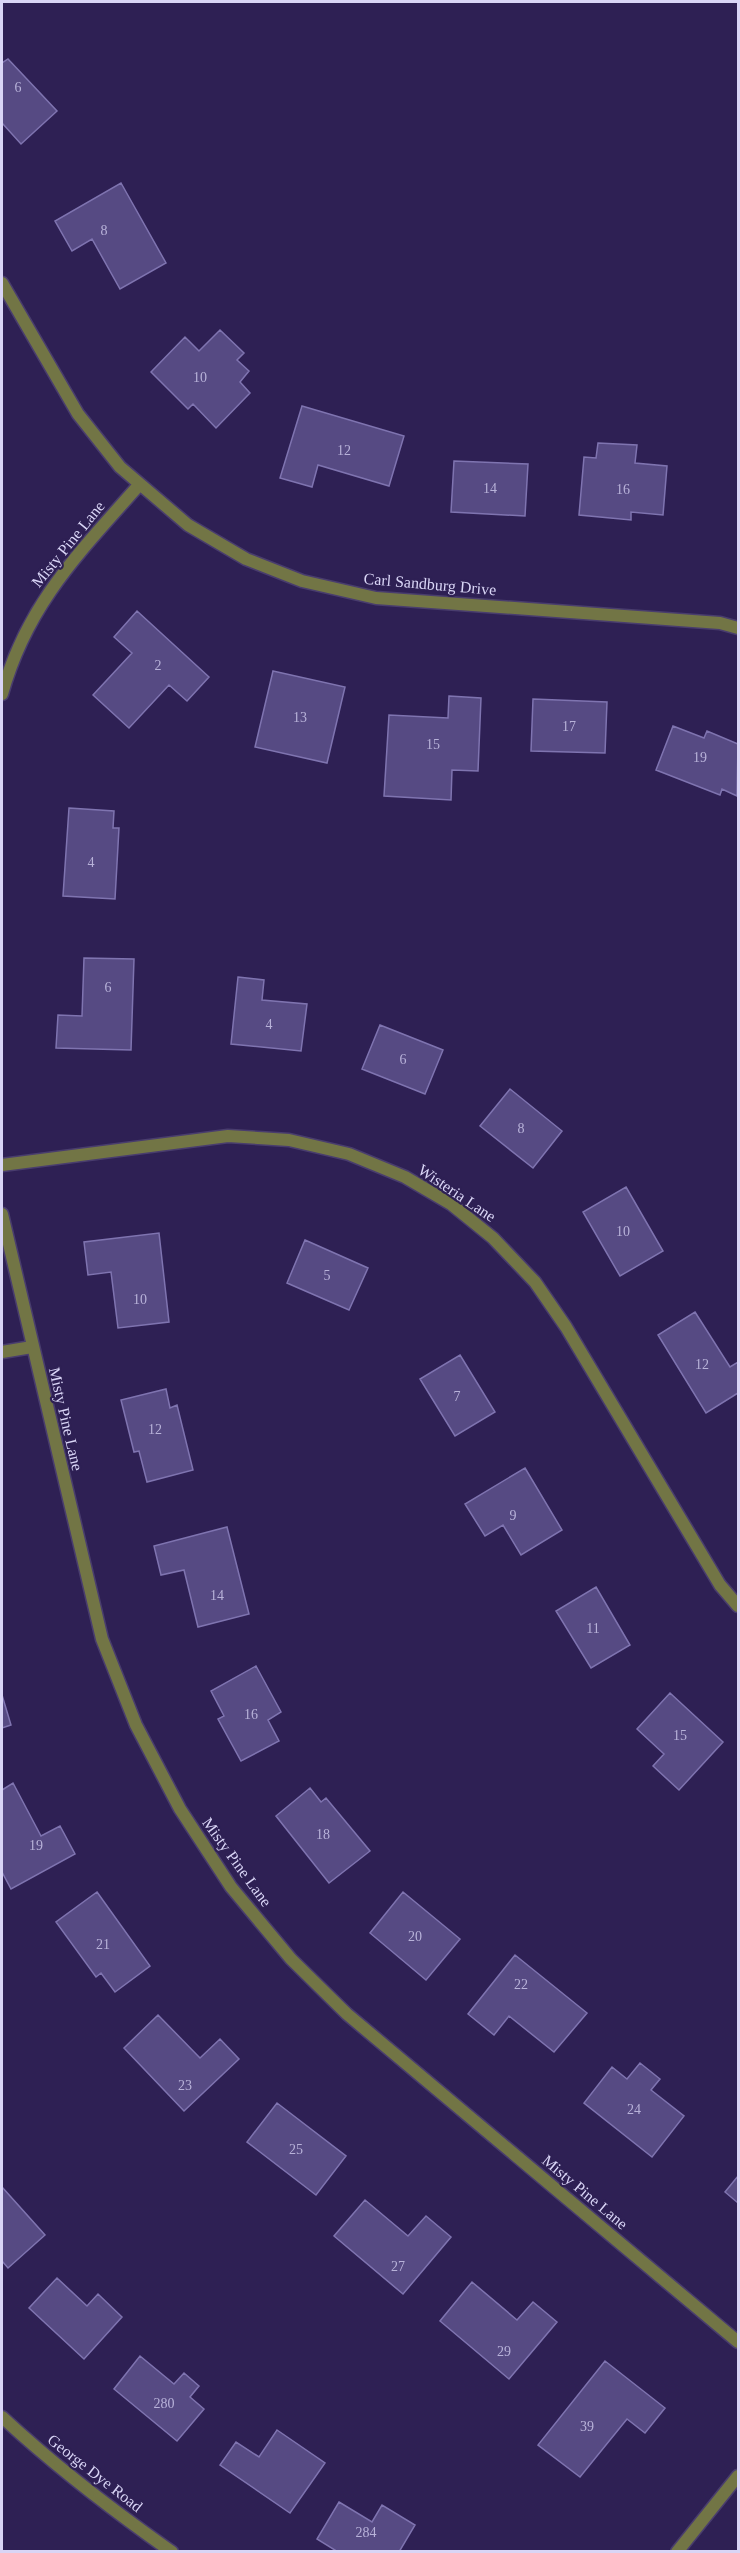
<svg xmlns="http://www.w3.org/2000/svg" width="740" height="2553" viewBox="0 0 740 2553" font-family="Georgia,serif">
<rect width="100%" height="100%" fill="#2e2054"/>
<path fill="#564a83" stroke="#7f74b0" stroke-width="1.5" d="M8,59L57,111L21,144L2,123V63Z
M121,183L166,263L120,289L92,239L72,251L55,221Z
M220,330L244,353L237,360L249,371L240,382L250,393L216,428L193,404L188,409L151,372L185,337L199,351Z
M302,406L404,436L389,486L318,465L312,487L280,478Z
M598,443L637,445L635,463L667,466L663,515L631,512V520L579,515L584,457L596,458Z
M454,461L528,464L525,516L451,512Z
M137,611L209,677L187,701L169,685L129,728L93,695L132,653L114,637Z
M273,671L345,687L327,763L255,747Z
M449,696L481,698L478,771L452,770L451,800L384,796L389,715L448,718Z
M533,699L607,702L605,753L531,751Z
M673,726L704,738L707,731L738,744L737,796L722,789L720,795L656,770Z
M69,808L114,811L113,828H119L115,899L63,896Z
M84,958L134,959L131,1050L56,1048L58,1015L82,1016Z
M238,977L264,980L262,1000L307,1004L301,1051L231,1044Z
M380,1025L443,1050L425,1094L362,1069Z
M510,1089L562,1131L533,1168L480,1126Z
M626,1187L663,1251L620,1276L583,1212Z
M159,1233L169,1322L118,1328L111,1272L88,1275L84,1242Z
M305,1240L368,1268L349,1310L287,1283Z
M695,1312L730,1367L738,1362V1393L706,1413L658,1335Z
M460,1355L495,1412L455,1436L420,1379Z
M166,1389L170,1408L177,1405L193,1470L147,1482L139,1451L134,1452L121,1400Z
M525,1468L562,1530L521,1555L503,1525L485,1536L465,1504Z
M227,1527L249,1614L198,1627L184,1570L161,1575L154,1546Z
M596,1587L630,1645L591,1668L556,1611Z
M256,1666L281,1712L268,1720L279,1741L241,1761L218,1719L224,1716L211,1691Z
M670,1693L723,1742L679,1790L653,1766L664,1754L637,1729Z
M2,1695L11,1725L2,1728Z
M13,1783L41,1836L60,1826L75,1854L11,1889L2,1872V1790Z
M310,1788L321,1802L326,1798L370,1851L329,1883L276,1816Z
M97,1892L150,1966L115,1992L101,1973L96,1977L56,1922Z
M403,1892L460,1939L426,1980L370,1933Z
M515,1955L587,2013L554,2052L509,2016L494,2035L468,2014Z
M158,2015L200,2058L220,2039L239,2059L184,2111L124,2048Z
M640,2063L660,2079L651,2090L684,2116L652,2157L584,2103L612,2067L627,2079Z
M277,2103L346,2156L316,2195L247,2142Z
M738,2176V2203L725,2192Z
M2,2187L45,2235L8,2268L2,2261Z
M365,2200L408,2236L426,2216L451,2237L403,2294L334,2236Z
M57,2278L87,2306L98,2294L122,2317L84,2359L29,2308Z
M472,2282L517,2320L533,2302L557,2322L509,2379L440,2321Z
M140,2356L174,2384L184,2373L199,2386L190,2397L204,2409L177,2441L114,2389Z
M605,2361L665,2408L645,2433L627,2419L580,2477L538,2445Z
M277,2430L325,2463L290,2513L220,2465L236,2442L259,2457Z
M339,2502L372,2522L382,2505L415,2525L399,2552H338L317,2539Z"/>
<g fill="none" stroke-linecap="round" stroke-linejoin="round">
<defs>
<path id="minor" d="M2,283L78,414L120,467L188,525L246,559L302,581L376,598L720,623L738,628
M2,694C27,604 79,553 139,485
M2,1165L228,1136L289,1140L349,1154L405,1177L451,1204L493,1238L535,1282L566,1327L720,1585L738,1606
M2,1214L102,1639L136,1725L180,1809L231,1887L291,1959L347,2014L738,2342
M2,1352L32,1347
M677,2552L738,2476"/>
<path id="tertiary" d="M2,2417C55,2466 112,2510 172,2552"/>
</defs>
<use href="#minor" stroke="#493d6e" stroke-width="15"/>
<use href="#tertiary" stroke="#493d6e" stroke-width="15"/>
<use href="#minor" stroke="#727545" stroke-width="12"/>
<use href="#tertiary" stroke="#727545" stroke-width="12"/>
</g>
<g text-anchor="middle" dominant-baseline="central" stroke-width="4.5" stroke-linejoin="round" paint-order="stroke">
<g font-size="14" fill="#b8b2d9">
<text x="18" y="87">6</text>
<text x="104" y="230">8</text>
<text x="200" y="377">10</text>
<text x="344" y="450">12</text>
<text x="490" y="488">14</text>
<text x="623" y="489">16</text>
<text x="158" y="665">2</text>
<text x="300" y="717">13</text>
<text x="569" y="726">17</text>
<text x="433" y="744">15</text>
<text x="700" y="757">19</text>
<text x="91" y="862">4</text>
<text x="108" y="987">6</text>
<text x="269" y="1024">4</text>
<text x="403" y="1059">6</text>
<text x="521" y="1128">8</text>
<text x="623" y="1231">10</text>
<text x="327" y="1275">5</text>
<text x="140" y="1299">10</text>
<text x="702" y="1364">12</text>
<text x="457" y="1396">7</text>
<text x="155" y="1429">12</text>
<text x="513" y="1515">9</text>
<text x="217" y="1595">14</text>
<text x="593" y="1628">11</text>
<text x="251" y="1714">16</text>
<text x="680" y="1735">15</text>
<text x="323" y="1834">18</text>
<text x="36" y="1845">19</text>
<text x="415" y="1936">20</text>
<text x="103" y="1944">21</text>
<text x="521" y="1984">22</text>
<text x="185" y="2085">23</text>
<text x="634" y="2109">24</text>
<text x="296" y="2149">25</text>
<text x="398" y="2266">27</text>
<text x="504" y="2351">29</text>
<text x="164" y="2403">280</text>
<text x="587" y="2426">39</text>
<text x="366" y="2532">284</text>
</g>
<g font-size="16" fill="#d9d5f6" stroke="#2e2054">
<text transform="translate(68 544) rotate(-51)">Misty Pine Lane</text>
<text transform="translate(430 584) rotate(5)">Carl Sandburg Drive</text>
<text transform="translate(457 1193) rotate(34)">Wisteria Lane</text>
<text transform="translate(66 1419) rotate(77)">Misty Pine Lane</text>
<text transform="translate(237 1862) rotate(54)">Misty Pine Lane</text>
<text transform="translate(585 2192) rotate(40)">Misty Pine Lane</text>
<text transform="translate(95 2473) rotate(38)">George Dye Road</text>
</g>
</g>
<rect width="740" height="2553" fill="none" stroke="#d9d5f6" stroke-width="6"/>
</svg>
